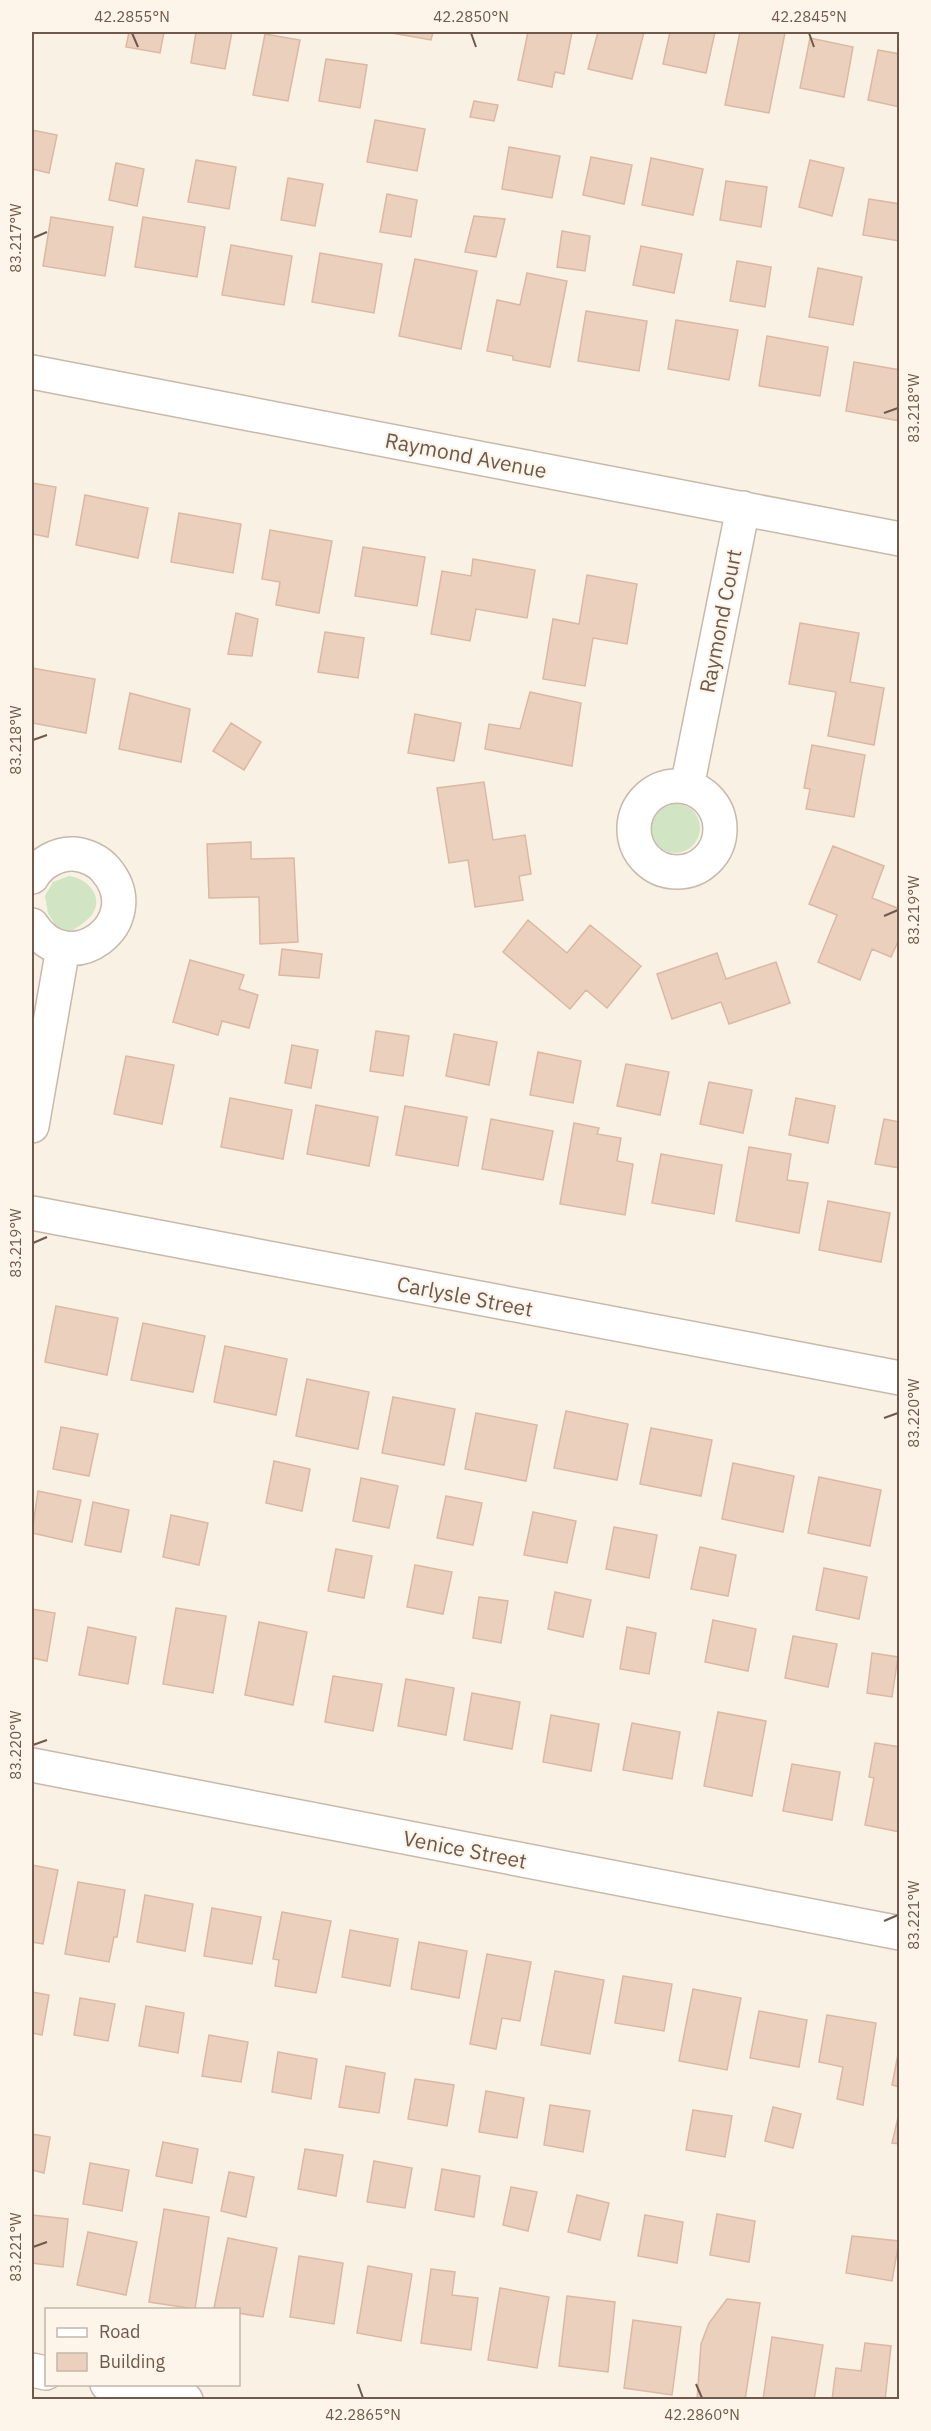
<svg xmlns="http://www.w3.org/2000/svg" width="931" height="2431" viewBox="0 0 931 2431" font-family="'IBM Plex Sans',sans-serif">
<rect width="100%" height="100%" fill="#f9f1e3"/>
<path fill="#d1e5c4" d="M650 828a25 25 0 1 1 50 0a25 25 0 1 1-50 0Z
M69,876C86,878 104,895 93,913C87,923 71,931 62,936L48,913L45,896L53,882Z"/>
<path fill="#ebd0be" stroke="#dcb8a1" stroke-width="1.5" d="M129,32H164L160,53L126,47Z
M196,32H232L225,69L191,63Z
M386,32H433L431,40Z
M528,32H572L564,74L555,72L552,87L518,80Z
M598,32H644L632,79L588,69Z
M670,32H715L706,73L663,64Z
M740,32L785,33L769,113L725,105Z
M265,34L300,40L288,101L253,95Z
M810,38L853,47L844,97L800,88Z
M878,50L900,54V107L868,100Z
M326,59L367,65L360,108L319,101Z
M474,101L498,105L494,121L470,117Z
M375,120L425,129L417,171L367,162Z
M32,130L57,135L49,173L32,169Z
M509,147L560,156L552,198L502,189Z
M591,157L632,165L624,204L583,195Z
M651,158L703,169L693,215L642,205Z
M196,160L236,167L229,209L188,202Z
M810,160L844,168L832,216L799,207Z
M116,163L144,169L137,206L109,200Z
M288,178L323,184L315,226L281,220Z
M726,181L767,187L761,227L720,220Z
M387,194L417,200L411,237L380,232Z
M869,199L900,204V241L863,235Z
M474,216L505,219L496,257L465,252Z
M51,217L113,227L105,276L43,266Z
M143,217L205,227L197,277L135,267Z
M562,231L590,236L585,271L557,267Z
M231,245L292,256L284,305L222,295Z
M641,246L682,254L674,293L633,285Z
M320,253L382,264L374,313L312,302Z
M415,259L477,271L461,349L399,336Z
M737,261L771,267L765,307L730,301Z
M818,268L862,277L853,325L809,317Z
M527,273L567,281L550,367L513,360V356L487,351L497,300L520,305Z
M586,311L647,321L639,371L578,361Z
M676,320L738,330L729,380L668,369Z
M767,336L828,347L820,396L759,386Z
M854,362L900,370V421L846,411Z
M32,483L56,487L48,537L32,534Z
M85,495L148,508L138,558L76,545Z
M179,513L241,524L233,573L171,562Z
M270,530L332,541L319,613L276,605L280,582L262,579Z
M363,547L425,557L417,606L355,596Z
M473,559L535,570L527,618L476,609L470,641L431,634L442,571L471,576Z
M587,575L637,584L627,644L593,638L585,686L543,679L553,619L579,624Z
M236,613L258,619L252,656L228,654Z
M800,623L859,633L850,682L884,688L874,745L828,736L836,692L789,684Z
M325,632L364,638L358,678L318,672Z
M32,668L95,679L86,733L32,723Z
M530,692L581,703L572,766L485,749L489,724L520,729Z
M130,693L190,709L181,762L119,749Z
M415,714L461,723L454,761L408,753Z
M231,723L261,742L244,770L213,751Z
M812,745L865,755L854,817L806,809L810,789L804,788Z
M484,782L493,840L525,835L531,874L519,876L523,900L475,907L468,860L449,863L437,788Z
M251,842V859L294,858L298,942L260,944L259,897L209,898L207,844Z
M833,846L884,866L872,898L900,909V937L891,957L872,949L860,980L818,962L837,915L809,904Z
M528,920L567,953L590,925L641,966L607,1008L586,990L570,1009L503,952Z
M282,949L322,954L319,978L279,975Z
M717,953L726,979L776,962L790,1003L729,1024L721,1002L672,1019L657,974Z
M190,960L244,975L239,989L258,995L249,1028L222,1021L218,1035L173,1022Z
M376,1031L409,1036L403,1076L370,1071Z
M454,1034L497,1042L489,1085L446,1076Z
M292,1045L318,1050L311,1088L285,1083Z
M538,1052L581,1061L573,1103L530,1095Z
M126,1056L174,1065L162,1124L114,1114Z
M626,1064L669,1072L660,1115L617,1106Z
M709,1082L752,1090L743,1133L700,1124Z
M230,1098L292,1110L283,1159L221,1147Z
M796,1098L835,1106L828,1143L789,1135Z
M316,1105L378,1117L369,1166L307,1154Z
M405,1106L467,1117L458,1166L396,1155Z
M491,1119L553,1131L543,1180L482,1169Z
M884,1119L900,1122V1168L875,1164Z
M574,1123L599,1128L597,1134L621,1138L617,1161L633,1164L625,1215L560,1204Z
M749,1147L791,1154L787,1180L808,1183L799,1233L736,1221Z
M661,1154L722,1165L714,1214L652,1203Z
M828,1201L890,1213L881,1262L819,1250Z
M56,1306L118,1318L107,1375L45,1362Z
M143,1323L205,1336L193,1392L131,1380Z
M225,1346L287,1359L276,1415L214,1402Z
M307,1379L369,1392L358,1449L296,1436Z
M393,1397L455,1409L444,1465L382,1453Z
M566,1411L628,1424L617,1480L554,1468Z
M476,1413L537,1425L526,1481L465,1469Z
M61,1427L98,1434L89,1476L53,1469Z
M651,1428L712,1440L701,1496L640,1484Z
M274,1461L310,1469L302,1511L266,1503Z
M733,1463L794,1476L783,1532L722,1519Z
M819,1477L881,1490L870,1546L808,1533Z
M361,1478L398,1486L389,1528L353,1521Z
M38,1491L81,1500L72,1542L32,1533Z
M446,1496L482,1503L473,1545L437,1538Z
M93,1502L129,1510L121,1552L85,1545Z
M533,1512L576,1521L567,1563L524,1555Z
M171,1515L208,1523L199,1565L163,1557Z
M614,1527L657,1535L649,1578L606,1569Z
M700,1547L736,1555L728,1596L691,1589Z
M336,1549L372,1556L364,1598L328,1591Z
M415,1565L452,1572L443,1614L407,1607Z
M824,1568L867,1577L859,1619L816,1610Z
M555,1592L591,1600L583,1637L548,1629Z
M479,1597L508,1601L501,1643L473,1638Z
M176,1608L226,1616L213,1693L163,1684Z
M32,1609L55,1613L47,1661L32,1658Z
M713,1620L756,1629L748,1671L705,1662Z
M259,1622L307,1632L293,1705L245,1695Z
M88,1627L136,1637L128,1684L79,1675Z
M627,1627L656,1633L649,1674L620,1669Z
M793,1636L837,1644L828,1687L785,1678Z
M872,1653L898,1657L892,1697L867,1693Z
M333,1676L382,1684L373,1731L325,1722Z
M406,1679L454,1688L446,1735L398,1726Z
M472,1693L520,1702L512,1749L464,1740Z
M718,1712L766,1721L752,1796L704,1786Z
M551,1715L599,1724L591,1771L543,1762Z
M632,1723L680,1732L672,1779L623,1770Z
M875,1743L900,1747V1832L865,1825L874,1778L869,1777Z
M792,1764L840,1772L832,1820L783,1811Z
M32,1865L58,1870L43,1944L32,1942Z
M78,1882L125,1890L117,1937H114L109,1962L65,1954Z
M145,1895L193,1904L185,1951L137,1942Z
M212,1908L261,1917L252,1964L204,1956Z
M282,1912L331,1921L316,1993L275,1986L279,1960L273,1959Z
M350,1930L398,1939L390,1986L342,1977Z
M419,1942L467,1951L459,1998L411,1989Z
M487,1954L531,1962L520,2021L502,2018L496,2049L470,2044Z
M555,1971L604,1980L590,2054L541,2045Z
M623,1976L672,1984L664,2031L615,2023Z
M693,1989L741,1998L727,2070L679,2061Z
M32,1992L49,1995L42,2035L32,2033Z
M80,1998L115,2004L108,2041L74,2035Z
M146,2006L184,2013L178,2053L139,2046Z
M759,2011L807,2020L799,2067L750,2058Z
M827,2015L876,2023L863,2105L837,2099L843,2067L819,2062Z
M209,2035L248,2042L241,2082L202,2076Z
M900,2044V2087L892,2085Z
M278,2052L317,2059L311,2099L272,2092Z
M346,2066L385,2073L379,2113L339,2107Z
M415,2079L454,2085L447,2126L408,2119Z
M486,2091L524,2098L517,2138L479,2132Z
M550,2105L590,2111L583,2152L544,2145Z
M773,2107L801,2114L793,2148L765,2141Z
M900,2109V2144L892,2143Z
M693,2110L732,2116L725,2157L686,2150Z
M32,2134L50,2137L44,2173L32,2170Z
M163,2142L198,2149L192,2183L156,2176Z
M305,2149L343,2155L336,2196L298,2189Z
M374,2161L412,2168L405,2208L367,2202Z
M90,2163L129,2170L122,2211L83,2204Z
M442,2169L480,2176L474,2217L435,2210Z
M229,2172L254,2177L246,2217L221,2211Z
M511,2187L537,2192L528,2231L503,2225Z
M577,2195L609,2203L600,2240L568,2232Z
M164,2209L209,2217L195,2309L149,2302Z
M717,2214L755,2221L749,2262L710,2255Z
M32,2215L68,2219L63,2267L32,2263Z
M645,2215L683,2222L677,2263L638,2256Z
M88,2232L137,2242L126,2295L77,2285Z
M852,2236L899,2241L892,2281L846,2273Z
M228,2238L277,2248L263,2317L238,2313V2310L214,2308Z
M299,2256L343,2263L334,2324L290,2317Z
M368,2266L412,2274L401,2341L357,2333Z
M431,2269L455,2272L452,2295L478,2298L471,2350L421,2343Z
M500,2288L549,2297L537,2368L488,2360Z
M567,2296L615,2302L608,2372L559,2366Z
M727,2299L760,2303L745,2400H697L701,2344L709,2323Z
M633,2320L681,2327L672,2395L624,2388Z
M772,2337L823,2345L814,2400H763Z
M865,2343L891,2346L885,2400H832L836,2368L861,2371Z"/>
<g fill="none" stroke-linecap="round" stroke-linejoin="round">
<defs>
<path id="minor" d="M32,372L900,539
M634 829a43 43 0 1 1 86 0a43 43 0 1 1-86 0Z
M687,787L743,508
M32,877C40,863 58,853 74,854C86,855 99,861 106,870C150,922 69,983 32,925
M32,1126L63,948
M32,1213L900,1378
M32,1765L900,1933
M32,2370L46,2373
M107,2384L186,2400"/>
</defs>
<use href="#minor" stroke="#c8b9ab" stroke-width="36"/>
<use href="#minor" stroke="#fff" stroke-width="33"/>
</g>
<path fill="none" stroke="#6e594c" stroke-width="2" d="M132,33L138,47M471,33L476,47M809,33L814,47M33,238L47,232M884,413L898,408M33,740L47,735M884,916L898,910M33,1243L47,1237M884,1418L898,1413M33,1745L47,1740M884,1921L898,1915M33,2247L47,2242M358,2384L363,2398M696,2384L702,2398"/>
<g text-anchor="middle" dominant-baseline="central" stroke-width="4.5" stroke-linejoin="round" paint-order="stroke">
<g font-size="21" fill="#6e594c" stroke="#fdf5e9">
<text transform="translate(466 455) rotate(11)">Raymond Avenue</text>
<text transform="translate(720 621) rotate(-79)">Raymond Court</text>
<text transform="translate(465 1296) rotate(11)">Carlysle Street</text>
<text transform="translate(465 1849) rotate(11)">Venice Street</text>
</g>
</g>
<rect width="931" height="2431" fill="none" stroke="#fdf5e9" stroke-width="66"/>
<rect x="45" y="2308" width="195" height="78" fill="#fdf5e9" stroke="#c4b7aa" stroke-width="1.5"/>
<rect x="57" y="2328" width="30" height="9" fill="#ffffff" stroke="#c4b7aa" stroke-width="1.5"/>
<text x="99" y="2338" font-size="18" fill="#6e594c">Road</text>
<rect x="57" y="2353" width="30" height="18" fill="#ebd0be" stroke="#c4b7aa" stroke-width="1.5"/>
<text x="99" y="2368" font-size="18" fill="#6e594c">Building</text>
<rect x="33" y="33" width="865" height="2365" fill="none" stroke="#6e594c" stroke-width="2"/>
<g font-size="15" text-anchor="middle" fill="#6e594c">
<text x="132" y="22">42.2855°N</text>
<text x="471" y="22">42.2850°N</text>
<text x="809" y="22">42.2845°N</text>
<text transform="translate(16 238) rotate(-90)" y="5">83.217°W</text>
<text transform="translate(914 408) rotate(-90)" y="5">83.218°W</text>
<text transform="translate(16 740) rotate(-90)" y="5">83.218°W</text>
<text transform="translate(914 910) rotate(-90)" y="5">83.219°W</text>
<text transform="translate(16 1243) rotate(-90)" y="5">83.219°W</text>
<text transform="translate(914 1413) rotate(-90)" y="5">83.220°W</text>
<text transform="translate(16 1745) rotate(-90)" y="5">83.220°W</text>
<text transform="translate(914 1915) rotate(-90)" y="5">83.221°W</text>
<text transform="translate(16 2247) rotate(-90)" y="5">83.221°W</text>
<text x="363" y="2420">42.2865°N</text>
<text x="702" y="2420">42.2860°N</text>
</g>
</svg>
